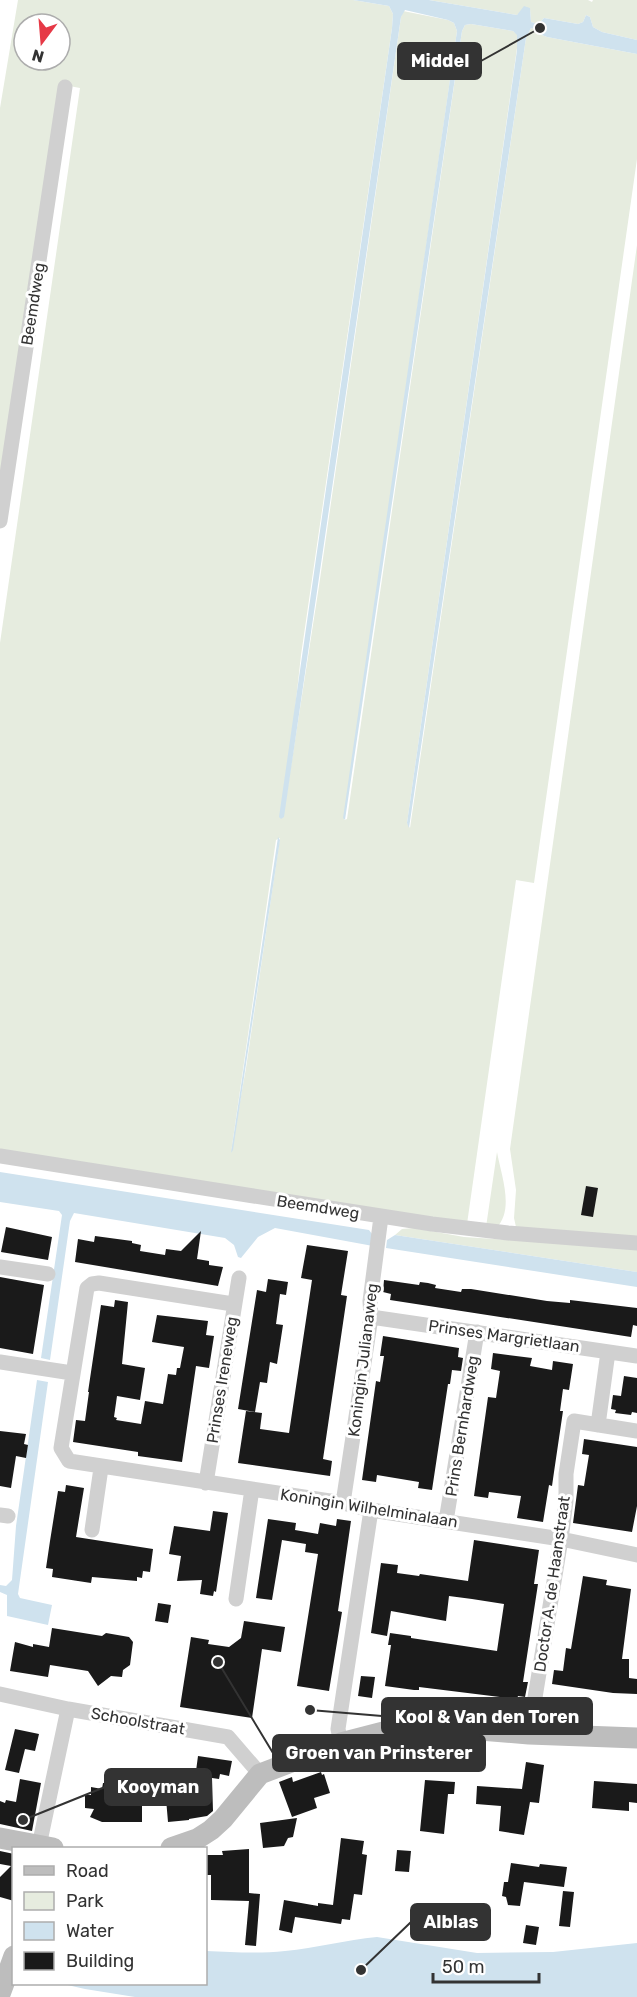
<svg xmlns="http://www.w3.org/2000/svg" width="637" height="1997" viewBox="0 0 637 1997" font-family="Rubik,sans-serif">
<rect width="100%" height="100%" fill="#fff"/>
<path fill="#e6ecdf" fill-rule="evenodd" d="M18,0H353L389,6L393,14L392,28L301,655L283,818L319,586L401,17L403,11L448,20L454,23L457,31L344,820L347,819L462,31L465,25L471,24L513,31L517,34L518,41L407,823L410,828L526,38L531,28L537,30L542,35L547,37L637,54V159L534,883L516,880L467,1224L0,1157V643L80,88L64,85L0,501V108ZM24,24H60V60H24ZM280,838L246,1068L231,1153L276,840Z
M429,0H588L592,2L593,0H637V40L602,32L593,27L590,17L586,15L583,22L578,24L544,18L538,24L531,22L530,9L522,11L517,15Z
M637,245V1240L516,1227L514,1218L516,1190L510,1149Z
M497,1152C501,1175 515,1210 496,1228L486,1227Z
M414,1228L464,1237L637,1248V1272L395,1235L402,1229Z"/>
<path fill="#cfe2ee" d="M353,0H429L517,15L524,6L530,8L531,22L538,24L544,18L578,24L583,22L586,15L590,17L593,27L602,32L637,40V54L547,37L542,35L537,30L531,28L526,38L409,828L407,823L517,50V35L513,31L471,24L465,25L462,31L345,820L343,818L457,31L454,23L448,20L405,10L401,17L284,817L281,819L279,817L392,28L393,14L389,6Z
M278,837L280,840L233,1150L231,1153Z
M0,1172L369,1230L372,1234L373,1246L275,1228L258,1237L241,1258L238,1257L234,1245L225,1238L74,1213L70,1221L50,1360L41,1358L62,1215L59,1211L0,1202Z
M395,1235L637,1272V1287L386,1248L387,1240Z
M37,1380L48,1382L18,1594L20,1598L52,1605L48,1625L7,1616V1595L0,1592V1585L6,1586L12,1580L16,1526Z
M377,1937L477,1953L553,1952L637,1943V1997H135L85,1989L63,1984H206V1951C232,1952 259,1954 285,1951C316,1948 346,1940 377,1937Z"/>
<path fill="#1a1a1a" d="M586,1186L598,1188L593,1217L581,1215Z
M6,1227L52,1237L48,1260L1,1252Z
M201,1231L197,1259L209,1261V1265L223,1267L218,1286L75,1262L78,1239L94,1242L95,1236L132,1241V1243L141,1245L140,1251L165,1255L166,1249L181,1251Z
M307,1245L348,1251L341,1295L347,1296L323,1459L332,1461L330,1476L238,1463L246,1411L262,1413L260,1429L289,1433L312,1280L301,1278Z
M0,1277L44,1285L33,1354L0,1348Z
M268,1279L288,1282L286,1295L280,1294L276,1324L283,1325L277,1364L270,1362L267,1383L260,1382L255,1412L238,1409L257,1290L266,1292Z
M384,1280L419,1285L420,1282L428,1283L436,1285L435,1288L461,1292L462,1289H471L547,1301L570,1303V1300L637,1308V1326L633,1325L631,1337L390,1300L391,1294L383,1292Z
M115,1300L128,1302L122,1364L145,1368L140,1400L117,1396L114,1417L117,1418L116,1420L141,1424L145,1401L163,1404L168,1374L176,1375L177,1368H180L184,1347L152,1342L157,1315L208,1321L206,1335L214,1336L209,1368L196,1366L182,1462L138,1456V1452L73,1442L76,1420L85,1421L89,1392H88L101,1305L114,1307Z
M383,1336L459,1348L458,1357L463,1358L461,1371L452,1370L450,1384H448L432,1490L418,1488L419,1482L377,1475L376,1482L362,1480L376,1381L380,1382L384,1356H380Z
M493,1353L532,1358L530,1366L552,1370L553,1361L573,1364L569,1390L563,1389L560,1411H563L554,1472L552,1486L549,1485L543,1522L517,1518L521,1496L489,1492L488,1498L474,1496L488,1397L496,1398L500,1371L491,1369Z
M624,1376L637,1378V1413L632,1412L631,1415L615,1413L616,1410L611,1409L613,1395L621,1396Z
M0,1431L26,1434L24,1444L28,1445L26,1458L16,1456L11,1488L0,1486Z
M584,1439L637,1447V1506L632,1532L573,1523L578,1485L584,1486L589,1455L582,1454Z
M66,1485L84,1488L76,1537L153,1549L150,1572L143,1571L142,1578L137,1577V1581L92,1577L91,1583L52,1577L53,1569L46,1568L50,1541L58,1491L65,1492Z
M213,1511L228,1513L216,1592L214,1591L213,1596L200,1594L202,1580L177,1581L181,1556L169,1554L174,1526L210,1531Z
M268,1519L296,1523L295,1530L318,1534L320,1523L336,1526L337,1519L351,1521L338,1611L342,1612L329,1691L297,1686L318,1554L305,1552L306,1544L282,1540L272,1600L256,1598Z
M474,1540L539,1550L534,1584H538L523,1682H528L525,1697L518,1696L517,1699L419,1687V1690H414L385,1686L391,1645H388L390,1633L411,1636V1638L497,1651L504,1604L472,1599L449,1596L446,1621L391,1611L387,1636L371,1633L381,1563L398,1565L397,1573L419,1576L420,1574L468,1581Z
M583,1576L607,1580L606,1585L631,1589L622,1659H629V1678L637,1679V1694L613,1693L552,1684L554,1670L563,1671L566,1648L571,1649Z
M158,1603L171,1605L168,1623L155,1621Z
M244,1621L285,1627L281,1652L262,1649L252,1718L180,1707L191,1637L209,1640L208,1644L229,1647L241,1638Z
M52,1628L102,1636L106,1633L129,1637L133,1642L130,1665L123,1670L122,1677L111,1676L98,1686L88,1671L50,1665L48,1677L10,1671L15,1642L33,1647V1644L49,1647Z
M361,1676L375,1677L372,1698L358,1696Z
M15,1729L39,1734L35,1751L25,1749L19,1773L5,1770Z
M198,1756L232,1761L229,1776L220,1774L219,1779L212,1778L213,1811L207,1816L189,1819V1820L168,1822L165,1787L180,1786V1772L196,1771Z
M526,1762L544,1765L539,1803L530,1802L524,1835L499,1831L501,1806L476,1804L477,1786L522,1789Z
M321,1772L322,1775L324,1774L330,1793L314,1798L317,1808L292,1817L279,1782L292,1777L293,1782Z
M20,1779L41,1783L32,1831L0,1824V1801L5,1803L6,1800L16,1802Z
M425,1780L455,1782L454,1794H448L444,1834L420,1831Z
M594,1781L637,1784V1803L629,1802V1811L592,1808Z
M103,1783H130V1786H142V1822H102L90,1817L94,1809L85,1808V1795H91V1787L102,1789Z
M297,1818L293,1837L288,1838L284,1846L263,1848L260,1823Z
M341,1838L364,1841L362,1854L367,1855L362,1895L354,1894L350,1920L342,1919L341,1924L295,1917L292,1933L279,1930L284,1900L318,1906V1903L333,1905Z
M249,1849V1893L260,1894L256,1946L245,1945L249,1901L211,1900V1875H206V1855H223L222,1851Z
M397,1850L411,1851L409,1872L395,1871Z
M0,1851L14,1854V1901L0,1897V1877L11,1866L0,1864Z
M511,1863L539,1867L540,1864L567,1867L564,1887L524,1882L520,1906L508,1905L506,1897L502,1896L504,1882H508Z
M563,1891L574,1892L570,1927L559,1926Z
M526,1925L539,1927L536,1945L523,1943Z"/>
<g fill="none" stroke-linecap="round" stroke-linejoin="round">
<path stroke="#d0d0d0" stroke-width="15" d="M0,521L65,87
M0,1156L432,1224L508,1233L637,1243
M0,1267L48,1274
M233,1304L99,1283L92,1284L87,1288L61,1448L69,1461L343,1503L371,1510L561,1539L637,1555
M371,1317L637,1356
M0,1362L72,1373
M598,1425L608,1352
M206,1483L239,1278
M343,1503L371,1317L370,1301L381,1217
M0,1515L8,1516
M446,1521L477,1332
M92,1530L101,1468
M236,1599L252,1489
M0,1694L68,1709L228,1737L260,1774
M529,1734L561,1539L566,1501V1474L574,1421L637,1431
M341,1743L338,1729L371,1510
M39,1846L68,1709"/>
<path stroke="#bdbdbd" stroke-width="21" d="M0,1838L53,1848
M171,1848L197,1839L211,1830L223,1819L260,1774L341,1743L403,1727L431,1726L529,1734L637,1738
M0,1994L14,1956"/>
</g>
<g text-anchor="middle" dominant-baseline="central" stroke-width="6" stroke-linejoin="round" paint-order="stroke">
<g font-size="16" fill="#333" stroke="#fff">
<text transform="translate(33 304) rotate(-81)">Beemdweg</text>
<text transform="translate(318 1207) rotate(9)">Beemdweg</text>
<text transform="translate(504 1336) rotate(8)">Prinses Margrietlaan</text>
<text transform="translate(363 1360) rotate(-83)">Koningin Julianaweg</text>
<text transform="translate(222 1380) rotate(-81)">Prinses Ireneweg</text>
<text transform="translate(462 1426) rotate(-81)">Prins Bernhardweg</text>
<text transform="translate(369 1508) rotate(9)">Koningin Wilhelminalaan</text>
<text transform="translate(552 1584) rotate(-82)">Doctor A. de Haanstraat</text>
<text transform="translate(138 1721) rotate(10)">Schoolstraat</text>
</g>
</g>
<path fill="none" stroke="#333" stroke-width="2" d="M540 28L481 61M310 1710L382 1716M218 1662L273 1753M23 1820L105 1787M361 1970L411 1922"/>
<g fill="#333" stroke="#fff" stroke-width="2">
<circle cx="540" cy="28" r="6"/>
<circle cx="310" cy="1710" r="6"/>
<circle cx="218" cy="1662" r="6"/>
<circle cx="23" cy="1820" r="6"/>
<circle cx="361" cy="1970" r="6"/>
</g>
<g fill="#333" stroke="#333" stroke-width="2">
<rect x="398" y="43" width="83" height="36" rx="6"/>
<rect x="382" y="1698" width="210" height="36" rx="6"/>
<rect x="273" y="1735" width="212" height="36" rx="6"/>
<rect x="105" y="1769" width="106" height="36" rx="6"/>
<rect x="411" y="1904" width="79" height="36" rx="6"/>
</g>
<g font-size="18" text-anchor="middle" font-weight="bold" fill="#fff">
<text x="440" y="67">Middel</text>
<text x="487" y="1723">Kool &amp; Van den Toren</text>
<text x="379" y="1759">Groen van Prinsterer</text>
<text x="158" y="1793">Kooyman</text>
<text x="451" y="1928">Alblas</text>
</g>
<rect x="12" y="1847" width="195" height="138" fill="#ffffff" stroke="#adadad" stroke-width="1.5"/>
<rect x="24" y="1866" width="30" height="9" fill="#bdbdbd" stroke="#adadad" stroke-width="1.5"/>
<text x="66" y="1877" font-size="18" fill="#333333">Road</text>
<rect x="24" y="1892" width="30" height="18" fill="#e6ecdf" stroke="#adadad" stroke-width="1.5"/>
<text x="66" y="1907" font-size="18" fill="#333333">Park</text>
<rect x="24" y="1922" width="30" height="18" fill="#cfe2ee" stroke="#adadad" stroke-width="1.5"/>
<text x="66" y="1937" font-size="18" fill="#333333">Water</text>
<rect x="24" y="1952" width="30" height="18" fill="#1a1a1a" stroke="#adadad" stroke-width="1.5"/>
<text x="66" y="1967" font-size="18" fill="#333333">Building</text>
<g transform="translate(42 42) rotate(196)"><circle r="28" fill="#ffffff" stroke="#adadad" stroke-width="1.5"/>
<path d="M0-4.5L10 22L0 15L-10 22Z" fill="#e63946"/>
<text y="-9" font-size="16" font-weight="bold" text-anchor="middle" fill="#333333">N</text>
</g>
<path d="M433 1973v9h106v-9" fill="none" stroke="#333333" stroke-width="3"/>
<text x="442" y="1973" font-size="18" fill="#333333" stroke="#ffffff" stroke-width="4.5" paint-order="stroke">50 m</text>
</svg>
